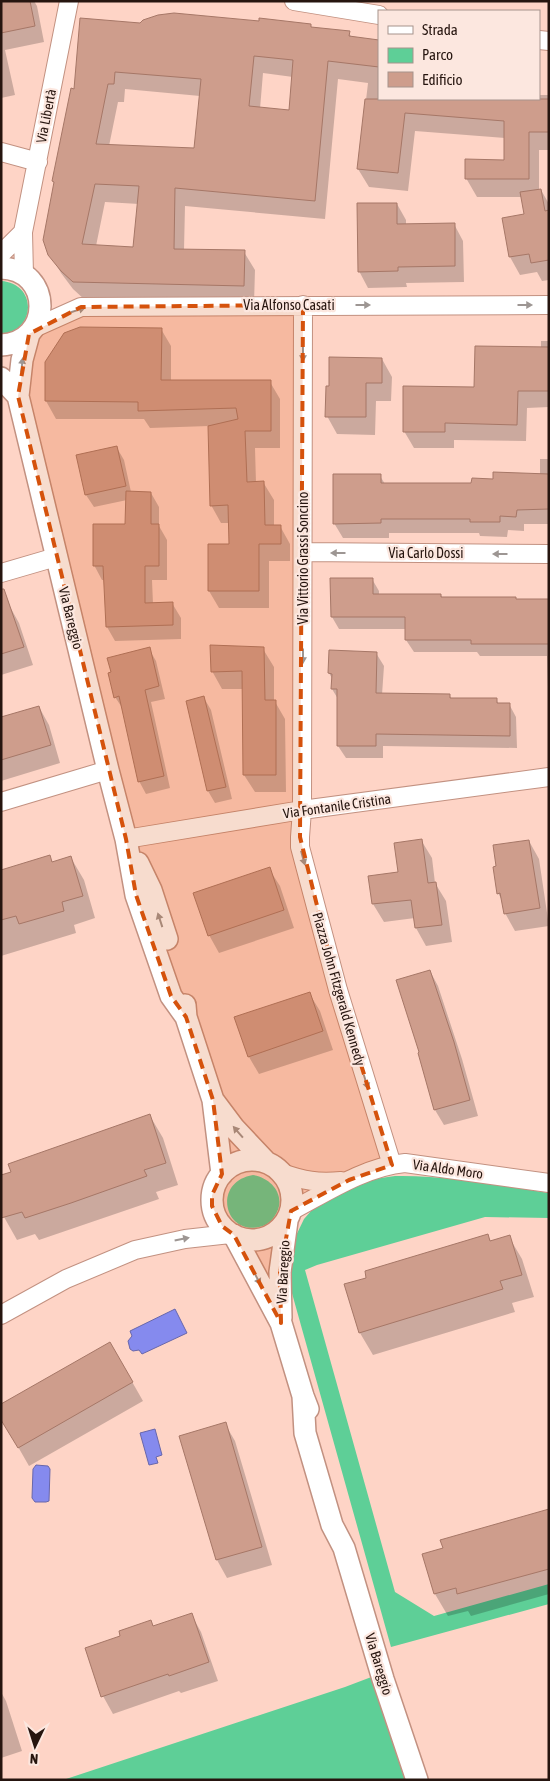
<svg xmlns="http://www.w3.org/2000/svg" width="550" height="1781" viewBox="0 0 550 1781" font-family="'Asap Condensed',sans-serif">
<rect width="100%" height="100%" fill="#fed4c6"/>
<path fill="#5ecf97" d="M1,281C37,283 37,331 1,334Z
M253,1175C273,1178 288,1198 274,1217C271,1222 265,1226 259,1227C224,1235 212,1182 253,1175Z
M395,1176C447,1175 497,1185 549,1193V1218L485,1217L317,1265L305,1270L395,1592L434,1616L549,1584V1604L391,1647L288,1279L290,1248L304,1219L319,1202L349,1188L374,1179Z
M374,1676L409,1780H63L345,1687Z"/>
<path fill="#858aee" stroke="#6867ab" d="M175,1309L187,1333L142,1354L139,1350L133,1351L130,1349L128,1341L132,1336L130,1331Z
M155,1429L162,1455L156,1457L158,1463L149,1465L140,1433Z
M36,1465L48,1466L50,1469L49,1501L46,1502H35L32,1498L33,1469Z"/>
<path fill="#0003" fill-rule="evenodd" d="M1,1H34L37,6L44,42L5,50L15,95L1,98Z
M140,25L310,26L312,29L349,33L352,38L379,41V99H539V95H549V150H539V190H541L549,204V280L542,281L537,272L520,275L510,257L525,216L522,197H477L466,178L505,161V138L415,131L408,191L369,187L358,169L368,83L338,79L325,219L185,206L184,250L244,252L255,270L254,304L85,300L73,289L61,273L50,254L55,184L53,181L75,90ZM263,73L293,77L290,112L260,109ZM125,89L200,96L195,150L109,146L118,102H124ZM105,202L139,204L134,248L96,246Z
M397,204L406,220V225L454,224L463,241L464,282L406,283L407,287L368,288L359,271Z
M161,329L171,346V382H270L280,399V448H255L256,483L263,482L274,500V526H280L290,544V561H269V608H219L209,591L230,545V523H221L211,505L209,426L150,428L144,419H56L46,401V362Z
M541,341H549V407L527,408L526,441L454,440V448H414L404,431L541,348Z
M382,359L392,377L391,401H376L375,435L337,434L327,416L330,387Z
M117,448L124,460L131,492L151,493L159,507V526L167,540V580H152L153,604L172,603L181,618V639L115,641L107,627L105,580H102L94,565L126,525L127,500L94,507L86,495L78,456Z
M540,459H549V524H524V531L508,530L507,537L480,536L479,533H389V538H343L334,523L380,476L385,484H473L494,480L540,475Z
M332,579H372L379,591V595H441L443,599L549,601V719L547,656H480L477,652H414L406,640V629H339L332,617Z
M9,605L19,623L33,665L1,675V607Z
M149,649L156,661L165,699L151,702L170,788L146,794L139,781L123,709L115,697Z
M263,649L274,667V700L285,719L286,792H255L244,775L243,689H222L212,671Z
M376,653L384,666L382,695H449L452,699H496L499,705L509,704L516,717L517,748L383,746V758H346L338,746V699L332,689L333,680L329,673Z
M204,698L211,710L232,799L215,803L208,791L187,701Z
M39,707L49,725L60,763L1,781V718Z
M421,840L432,858L435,883L446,901L452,942L426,946L416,928L415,918L384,922L373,904L370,877L399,873Z
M529,841L539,859L549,926L515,931L505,913L503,902L498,893Z
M49,857L53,863L71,858L84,880L95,918L74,925L76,933L1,956V871Z
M269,869L280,886L294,928L219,953L209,935Z
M430,971L438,986L462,1059L478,1116L444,1125L435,1110L419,1054Z
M309,993L320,1011L333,1050L259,1074L249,1057Z
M150,1116L163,1138L178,1185L156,1192L159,1199L39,1240L35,1234L17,1240L4,1217L1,1209Z
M488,1236L491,1242L509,1237L522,1259L534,1297L512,1303L515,1312L373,1355L360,1333L368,1279Z
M110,1343L143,1401L29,1466L1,1417Z
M225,1424L235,1441L272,1565L227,1578L217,1560Z
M549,1511V1594L471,1616L468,1611L448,1616L435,1594L424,1555Z
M191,1614L201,1632L218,1681L181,1693L179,1691L113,1714L103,1696L122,1636L151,1621L154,1627Z
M1,1692L6,1701L22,1751L1,1758Z"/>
<path fill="#ce9d8c" stroke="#a67767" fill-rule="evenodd" d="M1,1H30L35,26L1,33Z
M174,13L259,21V18L311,24V27L350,31L349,36L379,40V67L328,61L315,201L175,188L174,249L245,250L244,286L73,282L61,271L48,255L43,240L54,182L52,181L71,88L74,89L80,18L140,23L143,20L158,15ZM254,56L293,60L289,110L249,106ZM115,72L201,79L194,148L96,144L108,84H114ZM95,184L139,186L133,247L82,244Z
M365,99H549V132H529V179H465V159L504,160V121L405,113L398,173L357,169Z
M541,189L545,211L549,210V260L531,263L529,254L509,257L502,218L524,214L520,192Z
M357,203H397V224L455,223V266L398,267V271L358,272Z
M80,327L162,328L161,380H271V431H245L247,482L264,481L265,525H281V544H259V591H208V544H229L228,505L210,506L208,426L238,419L236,408L138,411V402L45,401V362L64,333Z
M475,346L549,347V391H518L517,425L445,423V432H403V386L474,387Z
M329,357L382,358V383H366V417H325L326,386H329Z
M117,446L126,486L85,495L76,455Z
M493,472L549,474V509L517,510L516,517L500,516V522H470V519H381V523L333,524V474H381V483H471L472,478L493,479Z
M126,491L151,492V524H159V566H145V603L173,602V625L106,627L103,566H93V524H125Z
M330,578H373V594H441V597H516V599H549V644H471V640H405V617H331Z
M1,589H4L24,647L1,654Z
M210,645L264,647L265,700H276V775H243L242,671L211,672Z
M150,647L159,686L145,690L164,776L138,782L119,696L114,698L108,673L111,672L107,658Z
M329,650L377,652L376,693L450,694V698H497V703H510V736L376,734V746H337V689H331L332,674L328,673Z
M204,696L226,787L207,791L186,701Z
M39,706L51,745L1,760V717Z
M422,839L428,883L436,882L442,925L415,928L411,900L372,904L368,876L398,872L394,843Z
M529,840L540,908L504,914L500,893L497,894L493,867L496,866L493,845Z
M50,855L52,862L71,856L83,896L62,902L64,911L19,924L16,916L1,920V870Z
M270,867L284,910L208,936L193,893Z
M430,970L454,1042L470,1100L434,1110L418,1053L419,1052L396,980Z
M310,992L323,1031L248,1057L234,1017Z
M150,1114L166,1163L144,1170L147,1176L71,1203L25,1218L22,1212L1,1218V1175L11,1172L8,1164Z
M488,1234L490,1241L510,1235L522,1275L500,1281L503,1289L359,1333L344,1284L366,1278L365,1271Z
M110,1342L133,1382L18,1448L1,1420V1404Z
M226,1422L262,1547L216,1560L179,1436Z
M549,1509V1569L457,1594L456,1588L434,1594L422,1554L443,1548L440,1540Z
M192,1613L209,1662L169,1676L168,1674L101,1697L85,1648L120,1636L119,1631L151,1620L153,1626Z"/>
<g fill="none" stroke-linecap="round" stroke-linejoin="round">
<defs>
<path id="minor" d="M294,1L379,15
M539,40L549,41
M1,152L38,162
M1,254L23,232
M24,275L23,232L69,1
M303,305L302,810L300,837V847L338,990L392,1165
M34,328L81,307L549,305
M303,552L549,554
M1,573L56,557
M1,802L108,770
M126,839L302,810L549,777
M282,1173C304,1181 318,1183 341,1181
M291,1211C327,1192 364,1167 405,1163L549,1183
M1,1315L66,1279L135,1250L185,1239L230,1234"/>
<path id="tertiary" d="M1,268C53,269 53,343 1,345
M29,334L22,360L18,396L108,770L126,839L136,895L171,996L186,1017
M1,378L18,396
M138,863L151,890L167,939
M185,1005L186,1017L213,1100L222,1174
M213,1100L234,1128L266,1162
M212 1200a40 40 0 1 1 80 0a40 40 0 1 1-80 0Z
M234,1235L281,1323L303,1396L308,1409
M281,1318L280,1272L287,1221
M303,1396L305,1433L332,1525L344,1548L383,1679L417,1780"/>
</defs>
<use href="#minor" stroke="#c29181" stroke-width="20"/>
<use href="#tertiary" stroke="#c29181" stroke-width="24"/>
<use href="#minor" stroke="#fff" stroke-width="18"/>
<use href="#tertiary" stroke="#fff" stroke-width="21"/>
</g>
<defs><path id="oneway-solid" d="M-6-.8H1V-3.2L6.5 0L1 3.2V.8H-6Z" transform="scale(1.25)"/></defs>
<g fill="#9d9693">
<use href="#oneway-solid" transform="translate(363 305)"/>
<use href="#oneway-solid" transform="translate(525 305)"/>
<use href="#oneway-solid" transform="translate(78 310) rotate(-17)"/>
<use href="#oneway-solid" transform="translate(303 354) rotate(90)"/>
<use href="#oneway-solid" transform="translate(22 365) rotate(-84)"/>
<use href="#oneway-solid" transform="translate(338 553) rotate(-180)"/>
<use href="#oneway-solid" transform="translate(500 554) rotate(-180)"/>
<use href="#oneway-solid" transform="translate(303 656) rotate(90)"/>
<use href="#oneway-solid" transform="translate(303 858) rotate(75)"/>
<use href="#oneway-solid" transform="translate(160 920) rotate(-108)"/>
<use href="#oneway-solid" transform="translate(366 1082) rotate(73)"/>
<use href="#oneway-solid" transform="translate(238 1132) rotate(-131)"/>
<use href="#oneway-solid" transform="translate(182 1239) rotate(-11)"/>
<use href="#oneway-solid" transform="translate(257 1278) rotate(63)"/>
</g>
<path fill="#d5520c" fill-opacity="0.2" stroke="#d5520c" stroke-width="4" stroke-dasharray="10 6" stroke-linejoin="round" d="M303,305L300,837L338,990L392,1165L349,1180L291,1211L280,1272L281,1323L234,1235L222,1226L212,1206V1195L222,1174L213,1100L186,1017L171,996L136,895L126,839L18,396L29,334L81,307Z"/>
<g text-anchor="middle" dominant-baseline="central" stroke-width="4.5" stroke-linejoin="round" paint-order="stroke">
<g font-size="14" fill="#26150f" stroke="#fce7df">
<text transform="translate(46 116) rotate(-79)">Via Libertà</text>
<text x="289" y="305">Via Alfonso Casati</text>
<text x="426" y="553">Via Carlo Dossi</text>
<text transform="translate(303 558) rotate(-90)">Via Vittorio Grassi Soncino</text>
<text transform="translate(71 618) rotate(76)">Via Bareggio</text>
<text transform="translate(337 806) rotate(-8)">Via Fontanile Cristina</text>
<text transform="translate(339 989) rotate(74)">Piazza John Fitzgerald Kennedy</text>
<text transform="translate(448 1169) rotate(8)">Via Aldo Moro</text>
<text transform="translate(283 1272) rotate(-87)">Via Bareggio</text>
<text transform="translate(379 1664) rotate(73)">Via Bareggio</text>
</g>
</g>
<rect width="550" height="1781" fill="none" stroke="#26150f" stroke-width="5"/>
<rect x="378" y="10" width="162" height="90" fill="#fce7df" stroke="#a6938c"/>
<rect x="388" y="26" width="25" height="8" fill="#ffffff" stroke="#a6938c"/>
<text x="422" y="35" font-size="15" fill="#26150f">Strada</text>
<rect x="388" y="48" width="25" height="15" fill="#5ecf97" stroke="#a6938c"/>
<text x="422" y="60" font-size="15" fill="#26150f">Parco</text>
<rect x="388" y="72" width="25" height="15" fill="#ce9d8c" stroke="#a6938c"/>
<text x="422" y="85" font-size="15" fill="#26150f">Edificio</text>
<g transform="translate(35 1746) rotate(184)" stroke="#fce7df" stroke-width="4" paint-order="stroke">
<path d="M0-4L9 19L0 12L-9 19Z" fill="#26150f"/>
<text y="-8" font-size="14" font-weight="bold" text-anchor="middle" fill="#26150f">N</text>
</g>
</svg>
